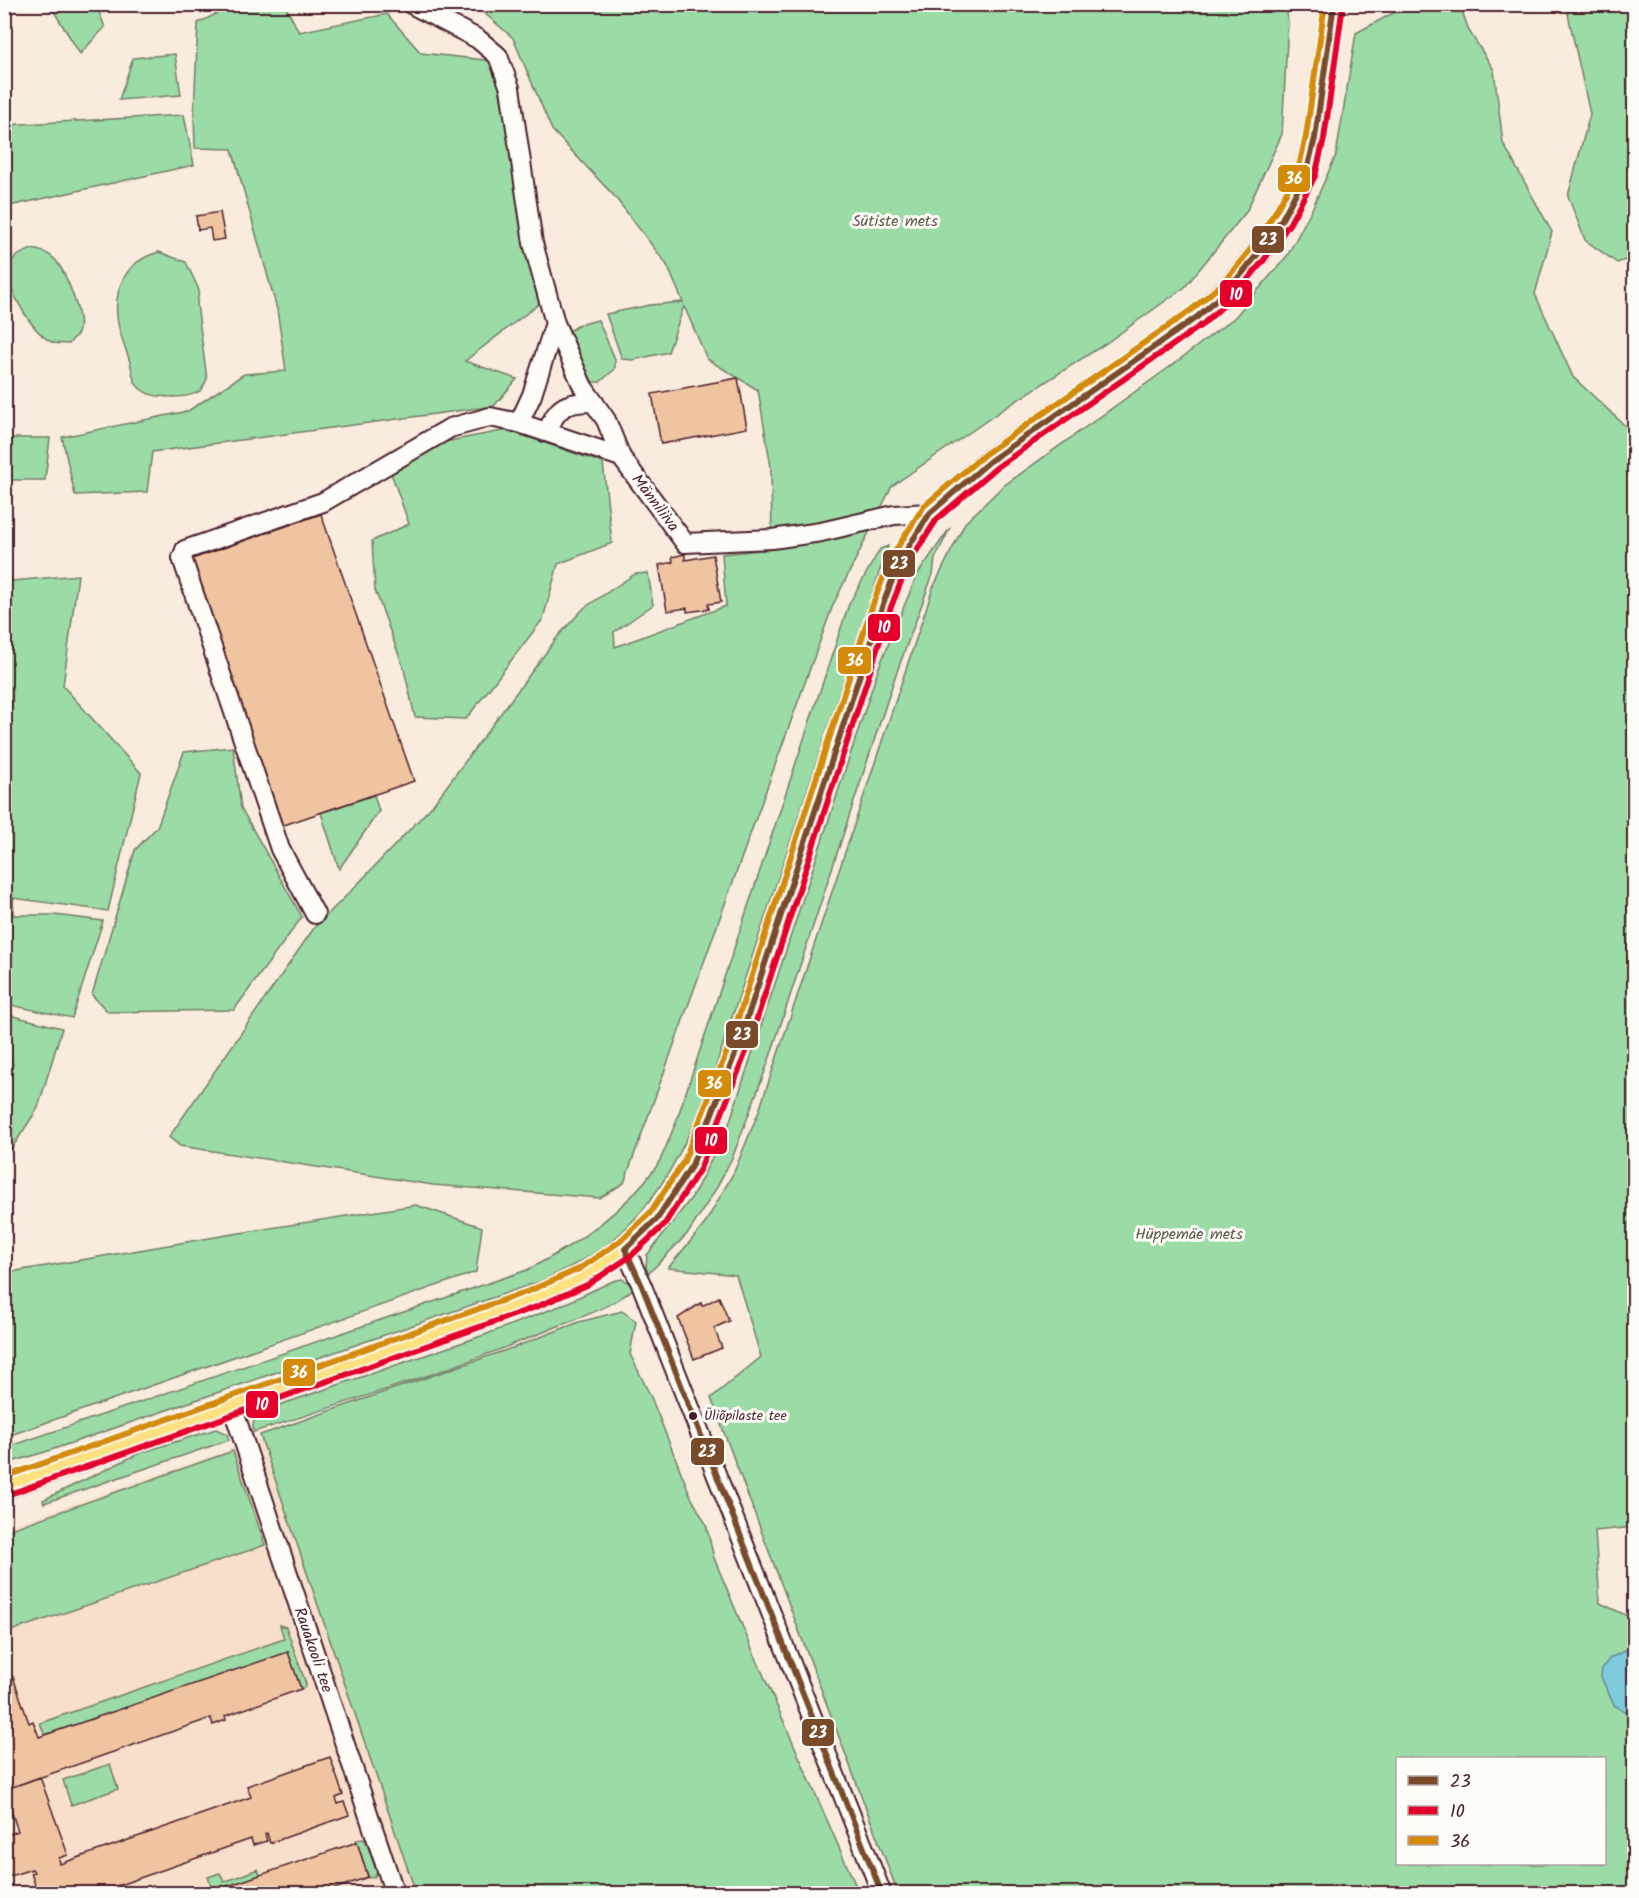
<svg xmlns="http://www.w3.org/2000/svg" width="1639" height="1898" viewBox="0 0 1639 1898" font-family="Kalam,sans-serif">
<rect width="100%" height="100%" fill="#f9ebdd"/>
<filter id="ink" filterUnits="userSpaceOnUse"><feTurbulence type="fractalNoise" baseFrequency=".0167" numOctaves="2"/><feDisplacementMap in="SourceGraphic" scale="12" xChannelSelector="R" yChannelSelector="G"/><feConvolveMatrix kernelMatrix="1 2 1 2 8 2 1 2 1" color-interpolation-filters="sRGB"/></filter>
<g filter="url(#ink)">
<path fill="#f7dfcb" d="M266,1437L417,1893H5L4,1528Z"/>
<path fill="#9bdba5" stroke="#727d68" stroke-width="1.5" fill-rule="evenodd" d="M50,5H96L105,27L80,54Z
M234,5H285L299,32L387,14L421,53L494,61L540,303L465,361L517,379L494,406L152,452L147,492L75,495L62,437L188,411L244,374L286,371L277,309L232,149L195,148L194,112L198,23Z
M475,5H1286L1288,22L1282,134L1246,212L1185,287L1105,344L1005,408L892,486L833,605L624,1183L600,1198L433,1185L180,1146L169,1137L314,928L352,890L432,806L559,635L584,608L635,574L648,573L653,605L614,632L615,647L726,606L722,554L772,549L771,467L758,390L707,359L684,306L668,352L633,360L622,359L606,314L650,305L683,302L667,265L615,197L552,130L513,38Z
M1408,5H1460L1469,31L1494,70L1503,143L1552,232L1535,294L1573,377L1634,434V1527L1595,1531L1600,1603L1634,1619V1893H898L711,1398L761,1357L736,1275L668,1268L704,1225L734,1172L759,1111L933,588L965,523L1002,487L1171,366L1235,317L1287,256L1312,209L1336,155L1356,33ZM1398,1758H1604V1864H1398Z
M1566,5H1634V257L1617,263L1585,240L1568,196L1590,114Z
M175,54L181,95L119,100L133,58Z
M184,115L194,165L5,207V125Z
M32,249C42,251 50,253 57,262C66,274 85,318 78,333C76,337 71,340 69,344C64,343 58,344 54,343C35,337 6,289 8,269C10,257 23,253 32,249Z
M159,252L186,262L199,290L197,304L207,379C205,382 203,389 200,391C189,399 153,399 142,390C132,383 133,373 130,362C126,349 120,336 118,323C112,290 125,261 159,252Z
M598,320L615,359V369L600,382H582L563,335L579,325Z
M507,430L603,463L612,543L558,564L543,619L466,719L415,717L404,669L375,590L372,541L409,524L390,470L434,444Z
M5,438H50L45,480H5Z
M950,528L935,559L933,574L895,677L768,1063L733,1156L716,1189L689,1232L648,1274L646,1267L647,1255L692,1197L728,1127L879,667L917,575Z
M888,546L706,1096C684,1148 658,1202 614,1239C592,1257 566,1269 541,1281L48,1451L5,1464V1448L527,1270C576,1245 623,1213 656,1167C664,1155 669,1138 675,1125L849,604L880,549Z
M4,570L12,581L78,575L63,686L141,773L108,911L13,898L14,915H55L103,921L72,1018L5,1004Z
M233,747L241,808L302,917L234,1010L108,1012L92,995L135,850L157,827L184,752Z
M374,795L379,811L339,869L321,813Z
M5,1014L62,1028L38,1108L5,1159V1066L13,1064L5,1053Z
M416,1205L482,1227L476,1272L5,1437V1273L227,1235Z
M622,1279L628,1282L633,1289C611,1308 578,1318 551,1329C455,1369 354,1400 254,1432C250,1421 257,1416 265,1410L487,1334L560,1306L613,1281Z
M622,1311L636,1321L630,1354L651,1397L691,1497L706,1524L714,1558L752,1649L859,1893H416L260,1435L515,1347L579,1322Z
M216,1429L227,1434L229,1440L44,1503L43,1500L140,1453Z
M233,1451L265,1545L5,1633V1531Z
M280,1625L286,1627L306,1684L304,1688L301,1689L288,1653L45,1735L40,1723L284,1639Z
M110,1764L118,1789L71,1805L63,1780Z
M363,1839L366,1841L377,1873L374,1877L369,1878L356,1840Z
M258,1869L260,1875L226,1887L228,1893L198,1894L212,1889L208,1877L220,1873L224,1882Z"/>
<path fill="#7dcbdc" stroke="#698695" stroke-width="1.5" d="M1634,1646V1716L1614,1705L1601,1677L1602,1668L1610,1658Z"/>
<path fill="#f1c4a1" stroke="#4a1f2b" stroke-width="1.5" d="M220,212L225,239L212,241L210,228L198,230L196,216Z
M738,378L747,428L661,444L652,394Z
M321,514L414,781L281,826L189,560Z
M685,554V560L713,555L721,602L708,604L709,609L687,612V608L667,611L659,565L673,562L672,557Z
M719,1297L729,1321L714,1328L722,1348L694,1359L678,1318L701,1303L702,1306Z
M288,1652L301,1689L225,1716L226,1720L213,1725L211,1718L4,1790V1680L13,1677L29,1723L33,1721L39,1737Z
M330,1757L343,1795L336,1798L338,1804L344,1802L349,1815L270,1843L267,1833L265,1834L267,1841L253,1845L251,1839L94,1894H38L31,1873L34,1872L32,1869L4,1878V1836L18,1831L4,1790L40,1777L68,1855L59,1858L60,1864L251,1797L247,1786Z
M357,1842L368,1877L320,1894H228L225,1887Z"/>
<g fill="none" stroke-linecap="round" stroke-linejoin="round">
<defs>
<path id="minor" d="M411,4L478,39L498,56L510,88L533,243L555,323L583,387L606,420L621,457
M519,423L532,395L555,323
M548,432C556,405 568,402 594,402
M315,914L280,849L182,558L185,550L323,502L450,428L490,417L519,423L621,457L685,543L772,539L821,532L894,515L930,513
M625,1249L642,1286L882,1894
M232,1406L395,1894"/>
<path id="major" d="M4,1487L532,1299L583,1277L625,1249L657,1219L692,1165L737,1049L883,604L900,560L930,513L990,461L1197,317L1229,289L1257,255L1282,219L1306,174L1315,138L1334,4"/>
</defs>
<use href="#minor" stroke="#4a1f2b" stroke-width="22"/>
<use href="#major" stroke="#4a1f2b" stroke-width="27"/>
<use href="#minor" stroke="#fdfcf7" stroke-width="18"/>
<use href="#major" stroke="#fde080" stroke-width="22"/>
<defs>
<path id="bus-1" d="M625,1249L657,1219L692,1165L737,1049L883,604L900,560L930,513L990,461L1197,317L1229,289L1257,255L1282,219L1306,174L1315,138L1334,4
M625,1249L642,1286L882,1894"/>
<path id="bus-2" d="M7,1495L536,1307L587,1285L631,1256L664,1225L700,1169L746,1052L891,607L908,564L937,519L996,468L1203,324L1235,295L1264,260L1290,223L1315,176L1324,139L1343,5"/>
<path id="bus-3" d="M4,1477L529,1291L579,1269L619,1242L650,1213L684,1161L729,1046L874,601L892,556L924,506L985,454L1191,310L1223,283L1250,250L1274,214L1298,171L1306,136L1325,4"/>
</defs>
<use href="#bus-1" stroke="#fdfcf7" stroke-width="10"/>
<use href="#bus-2" stroke="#fdfcf7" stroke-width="10"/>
<use href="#bus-3" stroke="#fdfcf7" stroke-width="10"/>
<use href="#bus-1" stroke="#7a4b2a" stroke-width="6"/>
<use href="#bus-2" stroke="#e4002b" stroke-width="6"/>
<use href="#bus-3" stroke="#d48b09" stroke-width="6"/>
</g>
</g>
<circle fill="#4a1f2b" stroke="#fdfcf7" stroke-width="2" cx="693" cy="1416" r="5"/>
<g text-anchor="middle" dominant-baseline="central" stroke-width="6" stroke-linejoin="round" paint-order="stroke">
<g font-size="14" fill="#4a1f2b" stroke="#fdfcf7" text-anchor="start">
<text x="704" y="1416">Üliõpilaste tee</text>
</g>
<g font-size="16" fill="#625750" stroke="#fdfcf7">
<text x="895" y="221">Sütiste mets</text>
<text x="1189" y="1234">Hüppemäe mets</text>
</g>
<g font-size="16" fill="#4a1f2b" stroke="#fdfcf7">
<text transform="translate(655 503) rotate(53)">Männiliiva</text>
<text transform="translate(313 1650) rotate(71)">Rauakooli tee</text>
</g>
</g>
<g stroke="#fdfcf7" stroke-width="2">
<rect x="1277" y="164" width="34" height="29" rx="6" fill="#d48b09"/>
<rect x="1251" y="225" width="34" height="29" rx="6" fill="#7a4b2a"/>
<rect x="1219" y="279" width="34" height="29" rx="6" fill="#e4002b"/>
<rect x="882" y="549" width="34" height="29" rx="6" fill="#7a4b2a"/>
<rect x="867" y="613" width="34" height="29" rx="6" fill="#e4002b"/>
<rect x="837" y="646" width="35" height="29" rx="6" fill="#d48b09"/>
<rect x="725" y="1020" width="34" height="29" rx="6" fill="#7a4b2a"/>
<rect x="697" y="1069" width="35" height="29" rx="6" fill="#d48b09"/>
<rect x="694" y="1126" width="34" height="29" rx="6" fill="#e4002b"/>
<rect x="282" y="1358" width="34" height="29" rx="6" fill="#d48b09"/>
<rect x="245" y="1390" width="34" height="29" rx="6" fill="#e4002b"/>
<rect x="690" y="1437" width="35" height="29" rx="6" fill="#7a4b2a"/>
<rect x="801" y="1718" width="34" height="29" rx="6" fill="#7a4b2a"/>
</g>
<g font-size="16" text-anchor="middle" font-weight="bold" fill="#fff">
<text x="1294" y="184">36</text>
<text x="1268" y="245">23</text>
<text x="1236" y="300">10</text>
<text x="899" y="569">23</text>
<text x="884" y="633">10</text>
<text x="855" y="666">36</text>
<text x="742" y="1040">23</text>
<text x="714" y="1089">36</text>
<text x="711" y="1146">10</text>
<text x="299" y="1378">36</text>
<text x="262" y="1410">10</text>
<text x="707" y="1457">23</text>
<text x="818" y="1738">23</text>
</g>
<rect width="1639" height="1898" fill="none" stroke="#fdfcf7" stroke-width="24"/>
<rect x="12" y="12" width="1615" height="1874" fill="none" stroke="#4a1f2b" stroke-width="2" filter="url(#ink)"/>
<rect x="1396" y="1757" width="210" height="108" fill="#fdfcf7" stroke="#b5a4a5" stroke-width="1.5"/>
<rect x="1408" y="1776" width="30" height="9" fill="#7a4b2a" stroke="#b5a4a5" stroke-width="1.5"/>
<text x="1450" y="1787" font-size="18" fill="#4a1f2b">23</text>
<rect x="1408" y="1806" width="30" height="9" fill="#e4002b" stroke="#b5a4a5" stroke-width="1.5"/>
<text x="1450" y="1817" font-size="18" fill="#4a1f2b">10</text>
<rect x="1408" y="1836" width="30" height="9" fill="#d48b09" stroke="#b5a4a5" stroke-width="1.5"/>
<text x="1450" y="1847" font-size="18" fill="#4a1f2b">36</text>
</svg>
